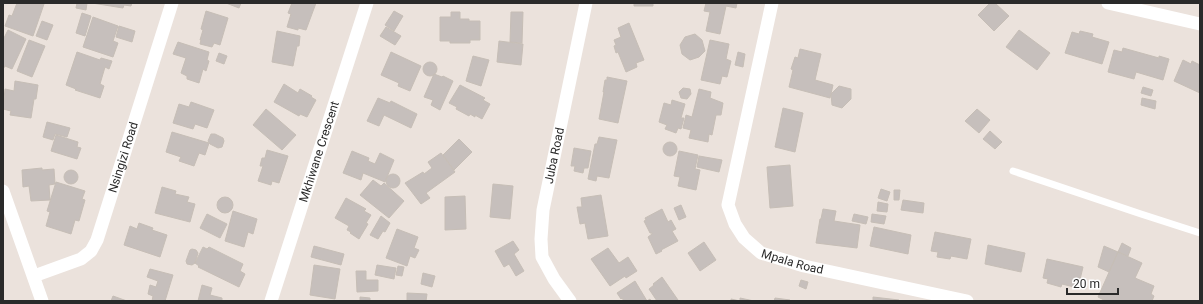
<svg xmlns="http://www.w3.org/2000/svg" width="1203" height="304" viewBox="0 0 1203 304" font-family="Roboto,sans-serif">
<rect width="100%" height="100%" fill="#ebe2dc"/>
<path fill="#c6bfbc" stroke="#c6beb6" d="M17,3L44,4L33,36L5,26L9,15L12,16Z
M77,3H87L86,10L76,8Z
M92,3H132L131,6L124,5L123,8Z
M226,3H241L239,8Z
M292,3H316L306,30L298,28V30L287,27L291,14L288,13Z
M634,3H653V6H634Z
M706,3H737L736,8L726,6L720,34L706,31L710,12L704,11Z
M990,3H995L1009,16L994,31L978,15Z
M206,11L228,18L220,45L214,43L212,47L200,44L201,40H200L203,30L201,29Z
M394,11L403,16L394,31L385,25Z
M451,12H460V19H469V21H480V40H470V43H450V41H440V17H451Z
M511,12H523L522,43L510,42Z
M82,13L91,16L85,36L76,33Z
M93,17L118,26L113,41L118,43L113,57L83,47Z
M42,21L53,25L47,40L36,36Z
M629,23L644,60L636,63L637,67L626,72L618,52L616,53L614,46L616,45L614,40L621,37L618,28Z
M119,26L135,31L132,42L116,37Z
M386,27L401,36L395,45L380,36Z
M8,30L26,39L12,69L5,66L3,69V38H4Z
M1019,30L1050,53L1037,70L1006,47Z
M277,31L300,36L299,46H297L293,66L272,62Z
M1080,31L1093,34L1092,37L1109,42L1102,64L1065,53L1072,32L1079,34Z
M695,34L702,40L705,51L699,57L690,60L682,54L680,45L685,37Z
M29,40L45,46L32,77L17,71Z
M710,40L729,44L726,59L731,61L727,77L722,76L720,84L701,80Z
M499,41L523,44L521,65L497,62Z
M178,42L209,52L207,60L209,61L206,71L203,69L199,83L187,79V76L181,73L186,58L173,54Z
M1123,48L1159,58V56L1169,59L1163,80L1136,72L1134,79L1108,72L1114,50L1122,52Z
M800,49L821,54L815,80L833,85L830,98L789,87L793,70L791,69L795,57L798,58Z
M77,52L100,60L101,58L112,61L109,69L105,67L100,84L104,86L100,98L75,90L76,89L66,85Z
M391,52L421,66L410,91L398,86L399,83L381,75Z
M738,52L745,54L743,67L735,65Z
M219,53L227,56L224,64L216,61Z
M473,56L489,60L481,86L466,81Z
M1183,60L1191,64L1192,61L1200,65V93L1174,81Z
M423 69a7 7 0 1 1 14 0a7 7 0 1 1-14 0Z
M434,74L442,77L443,76L453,81L440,110L431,105L433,100L424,97Z
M607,77L627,81L618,123L599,119L604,92H603L605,80H607Z
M15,81L38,85L36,99H34L31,118L10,115L11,111L3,109L5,89L14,91Z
M284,84L298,93L300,89L312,96L311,97L316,100L307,117L300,114L299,116L274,102Z
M460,85L485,98L483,100L490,104L482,119L475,115V117L470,114L469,116L456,109L457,107L449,103Z
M839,86L851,89V99L842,108L832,105L831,94Z
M1143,87L1153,90L1151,96L1141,93Z
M683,88L690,89L691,94L687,99L681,98L679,92Z
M699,89L711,92L710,98L723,103L721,115H716L712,135L709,134L708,142L689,138L691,130L683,128L686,115L692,117Z
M378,98L390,103L391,101L417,114L411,128L384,115L379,126L367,121Z
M1142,98L1156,101L1155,109L1141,105Z
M672,100L685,104L681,118H684L681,129L678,128L676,133L665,129L667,125L659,122L664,103L671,105Z
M191,102L214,110L207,128L195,124L193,129L173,123L179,104L189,107Z
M783,108L803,113L795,152L775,147Z
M266,109L296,135L282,150L253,125Z
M977,109L990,120L979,133L965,121Z
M47,122L70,128L67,137L55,134L53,140L43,137Z
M990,131L1002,142L995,149L983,139Z
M172,132L209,143L205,155L199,153L194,166L179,161L181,157L166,152Z
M211,134H215L223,138L224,141L222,147L218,148L210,144L208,141Z
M56,135L78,142L77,147L81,148L77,159L51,151Z
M599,137L617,140L609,178L597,176L596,181L588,179L595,144H597Z
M459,139L472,152L454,170L443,155Z
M663 149a7 7 0 1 1 14 0a7 7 0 1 1-14 0Z
M574,148L591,151L588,168H584L583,173L574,171L575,166H571Z
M267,150L288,156L279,183L272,181L271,185L258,181L263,166H260L262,158H265Z
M352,151L369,158L368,161L375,164L380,153L394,160L385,182L363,173L361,180L343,173Z
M679,151L698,155L695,169L700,170L696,190L678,186L680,177L674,176Z
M441,153L455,172L426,193L430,198L421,204L405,183L423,172L424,174L432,168L428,162Z
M699,156L722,160L719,172L697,167Z
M790,165L793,206L770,208L767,167Z
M42,168V170L54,169L55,184L49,185L50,200L31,201L29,186L23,187L22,170Z
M64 177a7 7 0 1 1 14 0a7 7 0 1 1-14 0Z
M386 181a7 7 0 1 1 14 0a7 7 0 1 1-14 0Z
M373,180L381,186L384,183L404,201L389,218L360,195Z
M56,182L85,191L82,199L85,200L79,221L75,220L71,234L46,226L50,212L47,211Z
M493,184L513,186L510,219L490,217Z
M162,187L176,191L175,194L189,197L187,202L195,204L190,222L155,213Z
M881,189L890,192L887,201L878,198Z
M894,190H900L899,200H894Z
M601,195L608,236L588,239L585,223L580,224L577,207H582L581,198Z
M465,196L466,229L445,230V197Z
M217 205a8 8 0 1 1 16 0a8 8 0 1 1-16 0Z
M346,198L366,209L364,211L371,215L366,223L368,224L359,239L350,233L351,232L347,230L349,226L335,218Z
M903,200L924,203L923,213L901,210Z
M878,202L888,204L887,212L877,211Z
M681,205L686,217L679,220L674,208Z
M662,209L668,222L671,220L676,229L672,231L678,241L661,250L662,251L656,254L648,237L652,234V233H650L644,221L646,220L645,218Z
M823,209L836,211L834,221L860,225L857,248L816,243L820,219H821Z
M233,211L257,219L253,234L248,232L244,247L225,241Z
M207,214L227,224L220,238L200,228Z
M854,214L868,217L866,224L852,221Z
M872,214L886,216L884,224L871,222Z
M381,216L390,223L385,232L383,231L378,239L370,235Z
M139,223L153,228L152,230L167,235L160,257L124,245L130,226L137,229Z
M874,227L911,235L908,254L870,246Z
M397,229L418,237L414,248L419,250L415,258L410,256L407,266L386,258Z
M935,232L971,239L967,259L951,256L950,259L937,257L938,252L931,251Z
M513,241L519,250L514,254L524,271L516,276L509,264L504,267L495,251Z
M704,242L716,260L700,271L688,253Z
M1122,243L1131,248L1128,256L1118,252Z
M988,245L1025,253L1021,272L985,264Z
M314,246L344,254L341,265L311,257Z
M1104,246L1118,252L1109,272L1098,267Z
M203,247L207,249L209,247L243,264L240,271L245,274L239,287L198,267L199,266L195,263Z
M608,248L619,263L628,257L637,271L626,278L625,276L610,286L591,259Z
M192,249L196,250L198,253L195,263L192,265L187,264L186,261L190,250Z
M1118,252L1142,263L1135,278L1154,286L1151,294L1154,296L1152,301H1106L1098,297Z
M1047,259L1083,267L1078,288L1062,284L1061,287L1047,283L1048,279L1043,278Z
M314,265L340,269L335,299L310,295Z
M377,265L396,268L394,279L375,275Z
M398,266L404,267L402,276L396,275Z
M150,269L173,275L165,301H152L153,296L148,294L150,285L156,287L158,281L147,277Z
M356,271H366V280H378V291L357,292Z
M423,273L435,276L432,287L421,284Z
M662,277L678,300L677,301H657L649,289L654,285L653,284Z
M801,280L808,282L806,289L799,286Z
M635,281L647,301L650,299L651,301H624L622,298L621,299L617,293Z
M202,285L212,288L210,295L222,298V301H198Z
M407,293L427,294L426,301H407Z
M113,296L127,301H111Z
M360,297L370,298V301H360Z
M873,297L899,300V301H873Z
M740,298L754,301H731V299L740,301Z
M775,298L790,300V301H774Z"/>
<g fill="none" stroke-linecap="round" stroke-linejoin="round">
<path stroke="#fff" stroke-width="7" d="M1013,171L1141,214L1200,233"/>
<g stroke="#fff" stroke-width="13">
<path id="s1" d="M772,3L728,205L735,224L744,238L761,253L804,266L967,301"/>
<path d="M1108,3L1200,24"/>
<path d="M3,191L42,301"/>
<path id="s2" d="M34,276L81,259L91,251L97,240L172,3"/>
<path id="s3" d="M271,301L367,3"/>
<path id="s4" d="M570,301L554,279L542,257L541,239L543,210L586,3"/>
</g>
</g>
<g text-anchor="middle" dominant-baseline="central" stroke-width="3.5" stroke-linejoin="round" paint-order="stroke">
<g font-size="12" fill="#2a2a2a" stroke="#fff">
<text stroke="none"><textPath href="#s3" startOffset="157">Mkhiwane Crescent</textPath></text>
<text stroke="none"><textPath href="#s4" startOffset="155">Juba Road</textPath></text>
<text stroke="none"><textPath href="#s2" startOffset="162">Nsingizi Road</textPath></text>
<text stroke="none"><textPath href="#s1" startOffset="299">Mpala Road</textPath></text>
</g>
</g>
<rect width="1203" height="304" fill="none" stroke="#2a2a2a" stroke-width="8"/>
<path d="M1067 288v6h51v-6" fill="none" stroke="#2a2a2a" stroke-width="2"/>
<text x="1073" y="288" font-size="12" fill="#2a2a2a" stroke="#ffffff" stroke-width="3" paint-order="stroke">20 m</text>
</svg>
